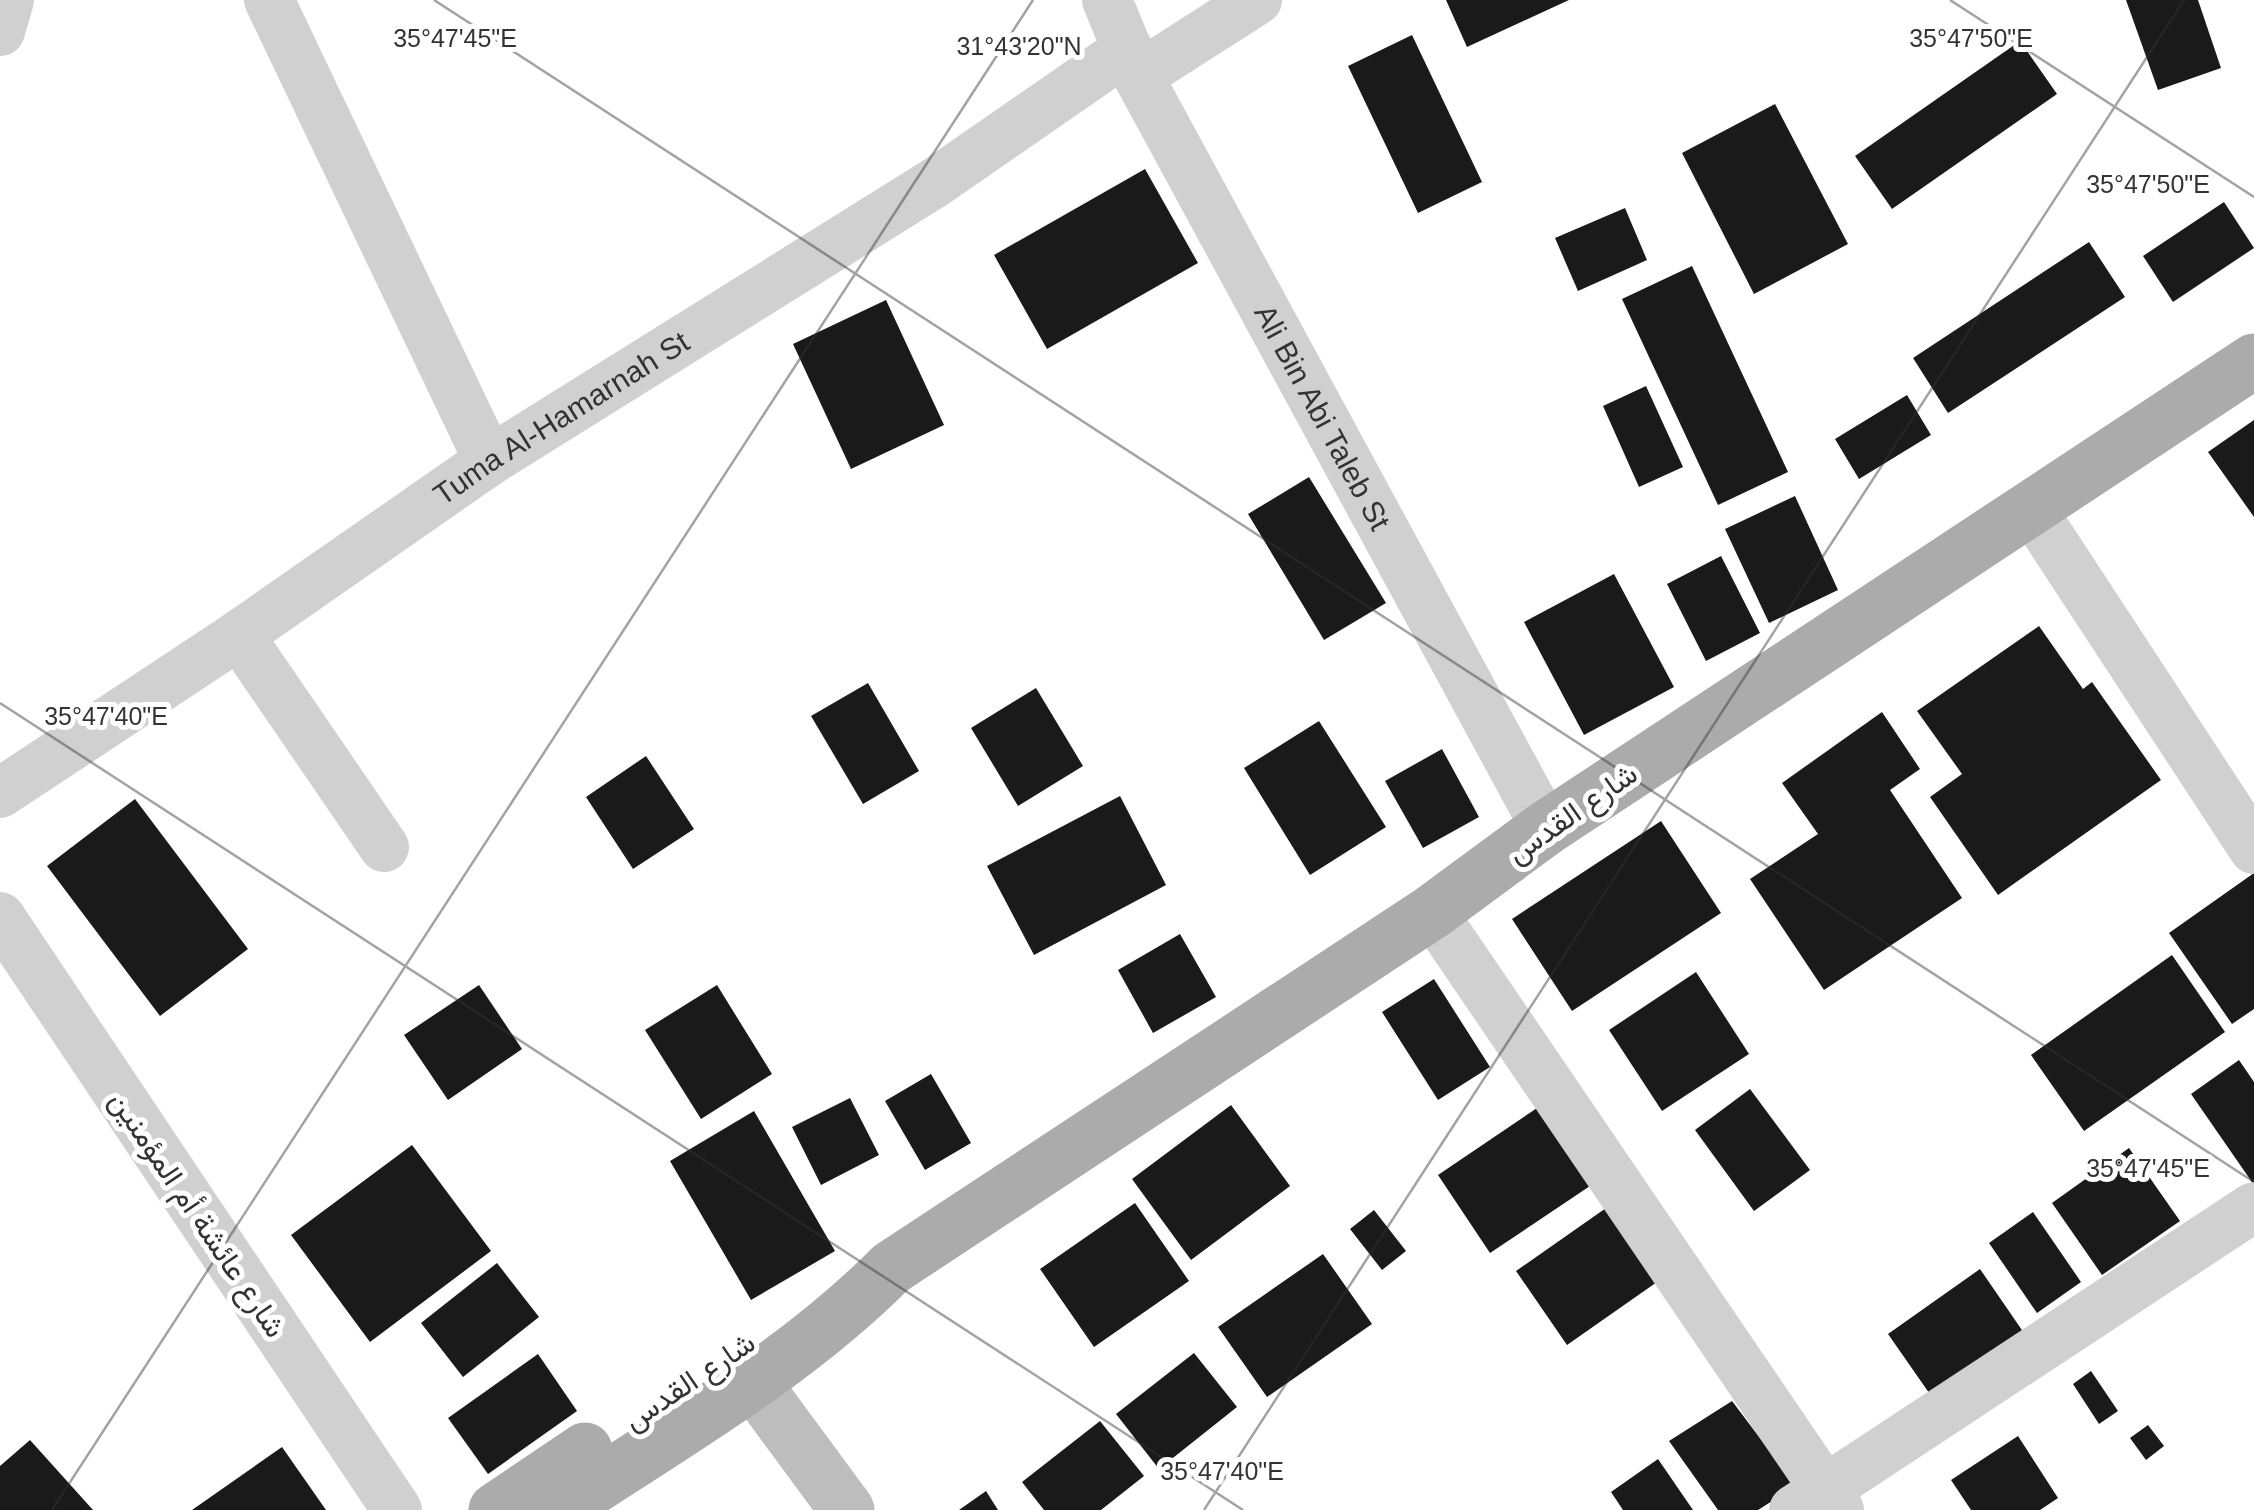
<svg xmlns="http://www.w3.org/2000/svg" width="2254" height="1510" viewBox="0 0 2254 1510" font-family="Arial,Vazirmatn,sans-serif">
<rect width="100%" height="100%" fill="#fff"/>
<path fill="#1a1a1a" d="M1446,0H1569L1467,47Z
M2126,0H2198L2221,68L2158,90Z
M1412,35L1482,182L1418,213L1348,66Z
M2020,41L2057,94L1892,209L1855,156Z
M1775,104L1848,244L1754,294L1682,153Z
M1145,169L1198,263L1047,349L994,255Z
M2224,202L2254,248L2173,302L2143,256Z
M1625,208L1647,260L1578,291L1555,238Z
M2089,242L2125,297L1948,413L1913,358Z
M1692,266L1788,472L1718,505L1622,299Z
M886,300L944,425L851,469L793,344Z
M1646,386L1683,467L1639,487L1603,406Z
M1907,395L1931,435L1859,479L1835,439Z
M2254,420V517L2208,452Z
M1309,477L1386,603L1324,640L1248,514Z
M1795,496L1838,590L1769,623L1725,529Z
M1721,556L1760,633L1706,661L1667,584Z
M1614,574L1674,687L1584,735L1524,622Z
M2039,626L2083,689L2092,682L2161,780L1998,895L1930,797L1962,774L1917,711Z
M868,683L919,771L863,804L811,716Z
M1036,688L1083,766L1018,806L971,728Z
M1882,712L1920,769L1890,790L1962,898L1824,990L1750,879L1818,834L1782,783Z
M1319,721L1386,827L1310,875L1244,768Z
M1442,749L1479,817L1423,848L1385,781Z
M646,756L694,829L633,869L586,797Z
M1120,796L1166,885L1034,955L987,866Z
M135,799L248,949L160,1016L47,866Z
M1661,821L1721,913L1572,1011L1512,919Z
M2254,873V1009L2232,1024L2169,933Z
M1180,934L1216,997L1153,1033L1118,970Z
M2172,955L2225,1032L2084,1131L2031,1055Z
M1696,972L1749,1054L1662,1111L1609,1030Z
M1434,979L1490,1067L1438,1100L1382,1012Z
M479,985L522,1049L448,1100L404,1035Z
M717,985L772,1074L701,1119L645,1030Z
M2239,1060L2254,1082V1185L2191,1094Z
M931,1074L971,1143L925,1170L885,1101Z
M1750,1089L1810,1170L1754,1211L1695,1130Z
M850,1098L879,1155L821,1185L792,1127Z
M1231,1105L1290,1186L1191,1260L1132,1179Z
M1537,1108L1590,1186L1490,1253L1438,1175Z
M754,1111L835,1251L751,1300L670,1161Z
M412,1145L491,1251L370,1342L291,1235Z
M2129,1148L2180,1221L2102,1275L2052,1203Z
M1616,1201L1667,1275L1567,1345L1516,1271Z
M1135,1203L1189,1281L1094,1347L1040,1269Z
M1374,1210L1406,1251L1382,1270L1350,1229Z
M2033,1212L2081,1282L2037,1313L1989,1243Z
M1323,1254L1372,1324L1267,1397L1218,1327Z
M497,1263L539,1317L463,1377L421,1323Z
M1980,1269L2026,1336L1934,1400L1888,1334Z
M1194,1353L1237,1407L1159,1469L1116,1414Z
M538,1354L577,1411L488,1474L448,1418Z
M2091,1371L2118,1411L2099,1424L2073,1384Z
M1732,1401L1796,1486L1758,1510H1718L1669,1441Z
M1100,1421L1144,1476L1101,1510H1044L1022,1482Z
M2148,1425L2164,1446L2146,1460L2130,1438Z
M2018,1436L2058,1498L2040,1510H1971L1951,1480Z
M30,1440L93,1510H0V1466Z
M282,1447L326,1510H192Z
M1658,1459L1693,1510H1623L1611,1492Z
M986,1491L998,1510H959Z"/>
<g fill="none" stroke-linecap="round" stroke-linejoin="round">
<g stroke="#d0d0d0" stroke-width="50">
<path d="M269,0L489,461"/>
<path id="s1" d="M1107,0L1138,76L1546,828"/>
<path d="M0,31L9,0"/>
<path d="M1138,76L1257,0"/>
<path d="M2030,507L2254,849"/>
<path d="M239,635L384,847"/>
<path id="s2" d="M0,793L239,635L489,461L936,182L1128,49"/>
<path d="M1432,912L1839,1510"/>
<path d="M0,917L397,1510"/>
<path d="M1794,1510L2254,1207"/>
</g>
<path stroke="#bdbdbd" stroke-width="55" d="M752,1381L847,1510"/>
<path stroke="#ababab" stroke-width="55" d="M496,1510L585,1450
M558,1510C671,1435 795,1365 891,1268L1432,912L1546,828L2254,361"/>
</g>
<path fill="none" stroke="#333" stroke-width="2.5" stroke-opacity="0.45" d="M434,0L2254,1182M1950,0L2254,197M0,703L1243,1510M52,1510L1033,0M1204,1510L2184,0"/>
<g text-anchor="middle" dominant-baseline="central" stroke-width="10" stroke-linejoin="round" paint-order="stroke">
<g font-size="30" fill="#333" stroke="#fff">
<text stroke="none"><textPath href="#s1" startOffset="470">Ali Bin Abi Taleb St</textPath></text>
<text stroke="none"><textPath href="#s2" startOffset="675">Tuma Al-Hamarnah St</textPath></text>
<text transform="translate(1572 813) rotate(-35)">شارع القدس</text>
<text transform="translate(198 1214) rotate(56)">شارع عائشة أم المؤمنين</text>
<text transform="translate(689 1381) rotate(-34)">شارع القدس</text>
</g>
</g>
<g font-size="25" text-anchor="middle" fill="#333" stroke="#fff" stroke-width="10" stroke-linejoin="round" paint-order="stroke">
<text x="455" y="47">35°47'45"E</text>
<text x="1971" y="47">35°47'50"E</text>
<text x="1019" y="55">31°43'20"N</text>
<text x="2148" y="193">35°47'50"E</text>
<text x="106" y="725">35°47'40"E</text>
<text x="2148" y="1177">35°47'45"E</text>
<text x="1222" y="1480">35°47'40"E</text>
</g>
</svg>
